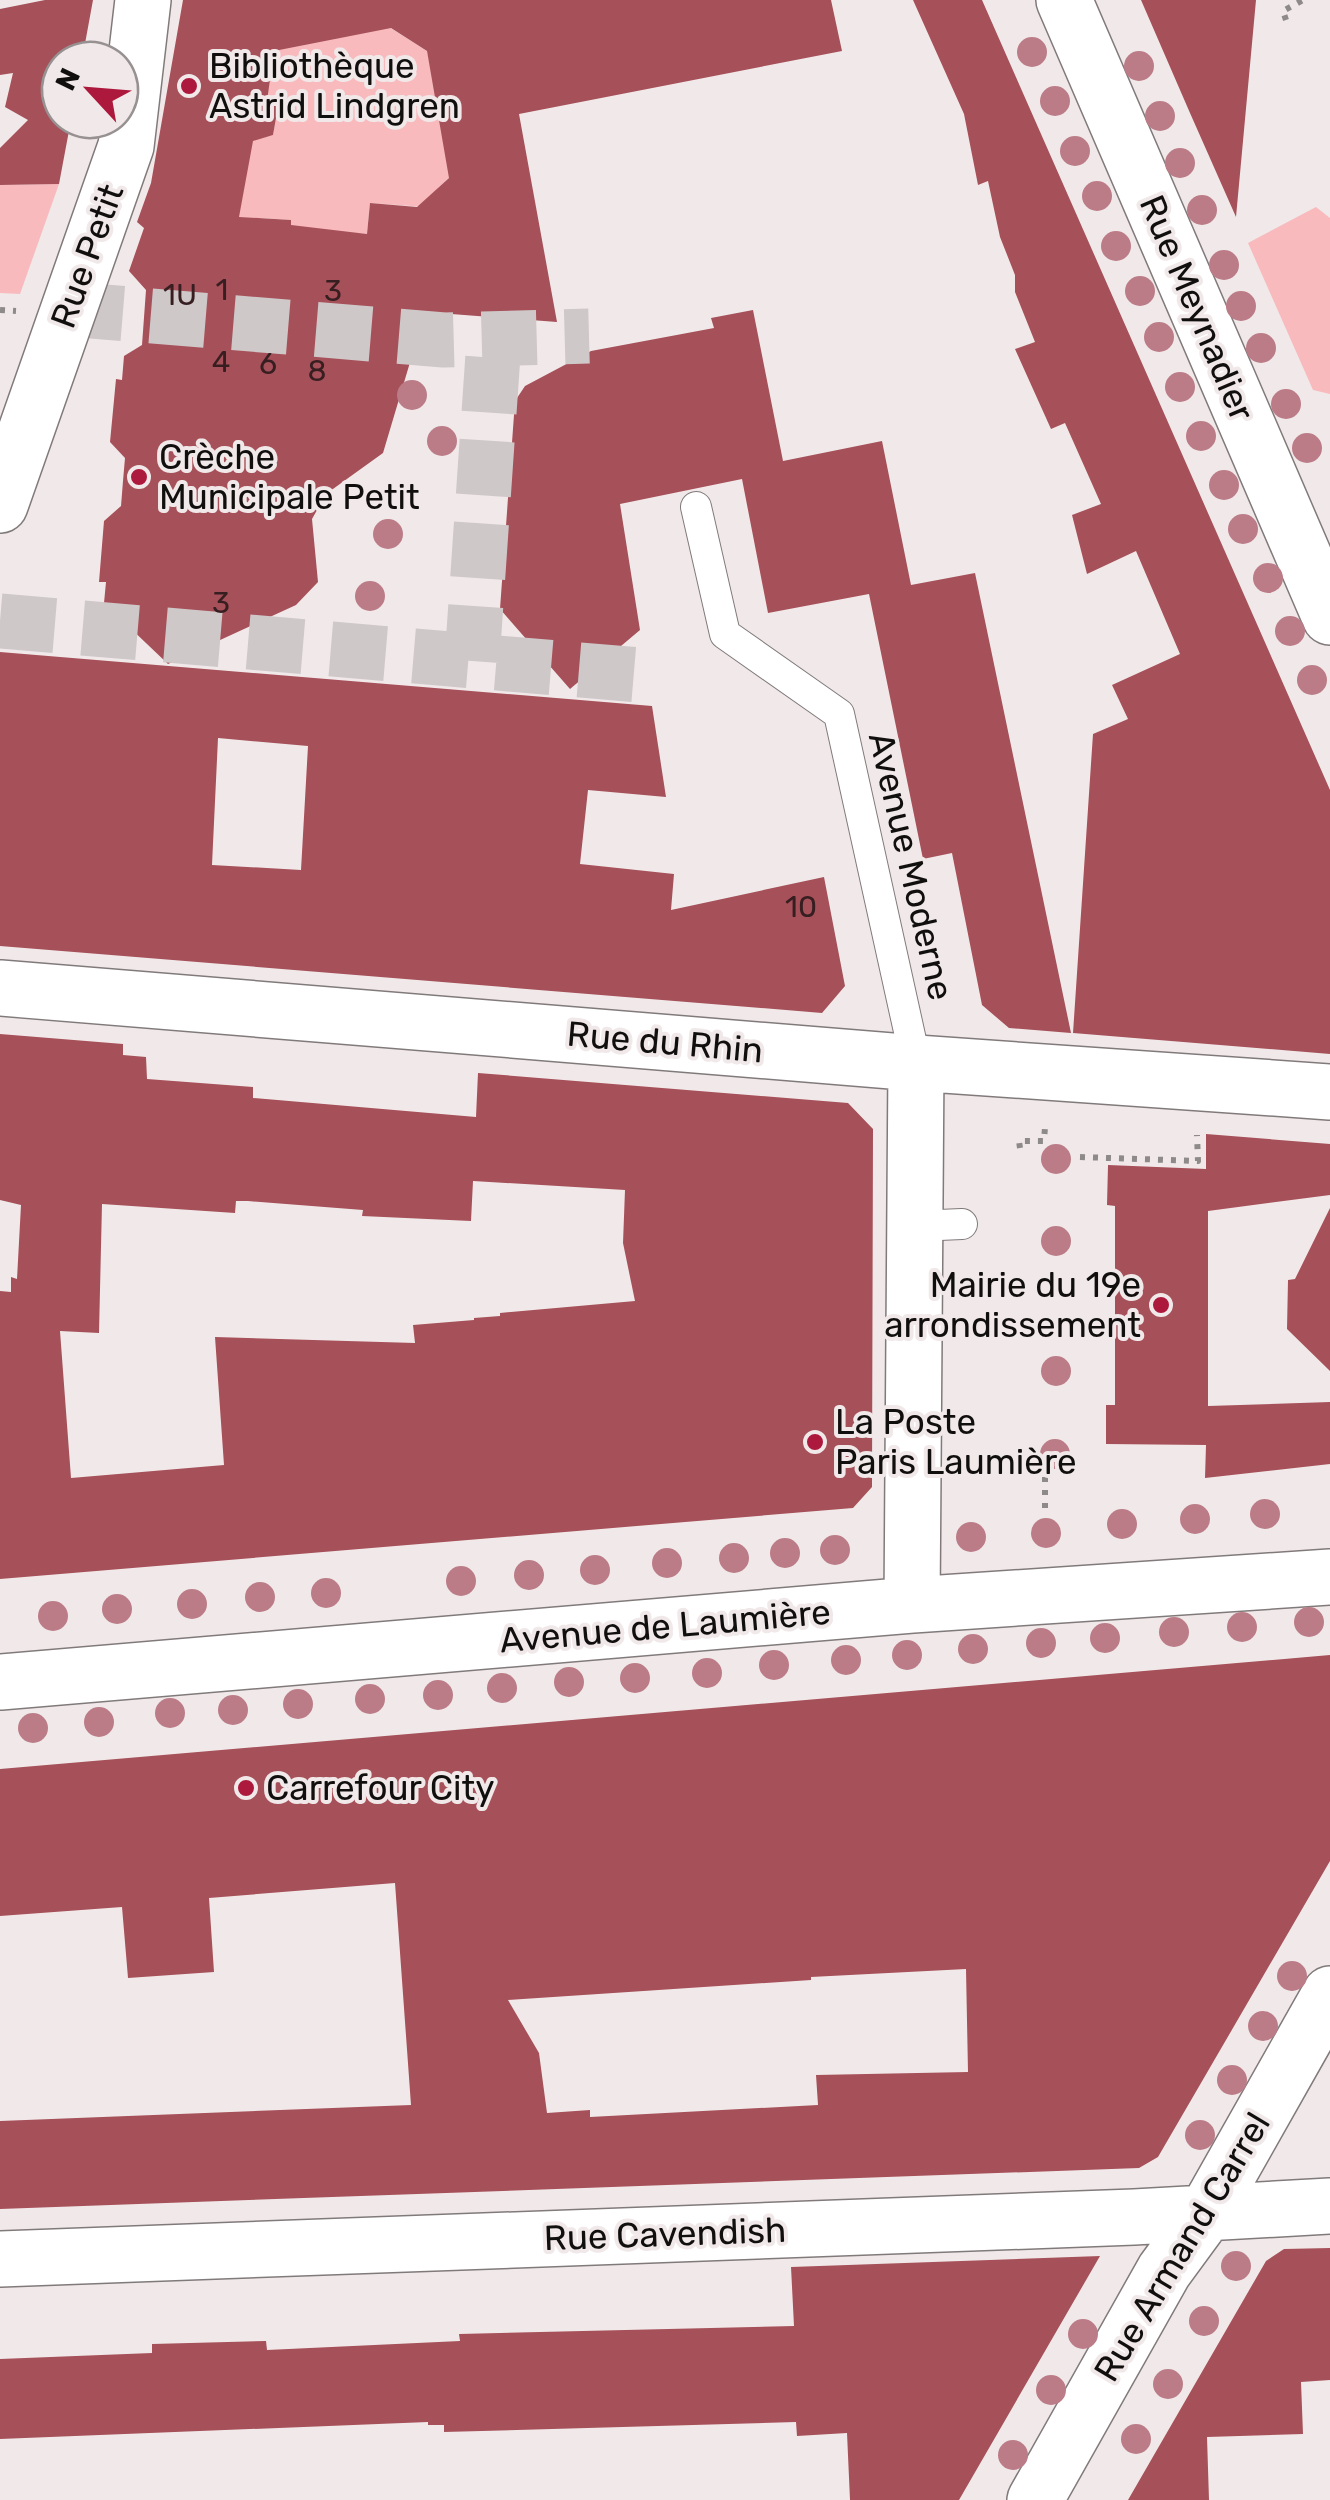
<svg xmlns="http://www.w3.org/2000/svg" width="1330" height="2500" viewBox="0 0 1330 2500" font-family="Rubik,sans-serif">
<rect width="100%" height="100%" fill="#f1e9e9"/>
<path fill="#f8babd" d="M389,27L427,51L453,174L437,189L441,194L426,207L370,203L367,234L290,228V220L261,218L241,225L226,205L253,140L273,135L278,107L267,101L266,52Z
M59,184L20,294L0,293V185Z
M1316,207L1330,218V394L1313,390L1248,243Z"/>
<path fill="#a65059" fill-rule="evenodd" d="M45,0H93L82,60H60V120H71L59,184L0,185V148L28,120L5,107L13,73L0,75V9Z
M183,0H831L842,51L519,114L557,322L425,312L383,453L326,494L312,519L318,582L296,605L168,664L104,603L106,582H99L104,521L121,506L123,481L125,458L110,442L116,379L122,380L124,356L142,345L146,290L129,271L144,228L137,222L151,183ZM391,28L427,51L449,178L417,207L370,203L367,234L291,225V220L239,217L253,141L273,135L278,107L267,101L274,51Z
M913,0H982L1330,790V1054L1073,1033L1093,734L1128,719L1112,685L1180,654L1136,551L1087,574L1072,515L1101,504L1065,423L1051,429L1015,349L1035,342L1015,292V275L1000,237L988,181L978,185L964,114Z
M1141,0H1256L1236,217L1190,113Z
M753,310L783,461L882,441L911,585L975,573L1071,1033L1009,1028L982,1005L952,853L923,859L869,594L768,613L742,479L620,504L640,630L570,689L500,609L515,401L525,386L591,351L714,328L711,318Z
M0,652L652,706L666,797L588,790L580,864L674,874L671,910L824,877L845,986L822,1013L0,946ZM218,738L308,746L301,870L212,865Z
M0,1034L123,1044V1055L146,1057L147,1079L253,1087V1098L476,1117L478,1073L848,1103L873,1129L872,1487L853,1508L0,1579V1291L11,1292V1277L17,1279L21,1205L0,1200ZM473,1181L625,1190L623,1243L635,1301L500,1313V1316L474,1318V1320L413,1325L415,1343L215,1337L224,1465L71,1478L60,1331L99,1333L102,1204L235,1213L236,1201H248L363,1210L362,1216L471,1221Z
M1206,1134L1330,1144V1195L1208,1211V1406L1330,1402V1464L1205,1478L1206,1445L1106,1444V1405H1115V1206L1107,1205L1108,1165L1206,1169Z
M1330,1208V1371L1287,1329L1288,1280L1295,1279Z
M1330,1655V1861L1158,2157L1139,2168L0,2209V2121L411,2105L395,1883L209,1898L214,1972L128,1978L122,1907L0,1916V1769ZM966,1969L968,2072L816,2075L818,2105L590,2117V2110L547,2113L539,2053L508,2000L811,1980V1977Z
M1330,2248V2380L1301,2382L1303,2434L1207,2437L1209,2500H1128L1266,2261L1284,2249Z
M1100,2256L959,2500H850L847,2433L797,2436L796,2422L444,2432V2425H428V2422L0,2439V2359L152,2353V2344L266,2341L267,2350L460,2341L459,2334L794,2326L791,2267Z"/>
<g fill="none" stroke-linecap="round" stroke-linejoin="round">
<path stroke="#cfc8c8" stroke-width="55" stroke-dasharray="55 28" stroke-linecap="butt" d="M68,309L444,340L589,336
M0,621L640,675
M472,661L494,340"/>
<defs>
<path id="lane" d="M696,507L725,634L839,714L916,1063
M916,1226L962,1224"/>
<path id="street" d="M1064,0L1330,617
M0,505L126,146L143,0
M0,988L916,1063L1330,1092
M912,1605L916,1063
M0,1682L912,1605L1330,1577
M0,2259L1134,2217L1330,2206
M1035,2500L1164,2271L1205,2215L1330,1994"/>
</defs>
<use href="#lane" stroke="#817a7b" stroke-width="32"/>
<use href="#street" stroke="#817a7b" stroke-width="58"/>
<path stroke="#8f8a8a" stroke-width="6" stroke-dasharray="5 8" stroke-linecap="butt" d="M1286,20L1283,11L1303,0
M0,310L16,311
M1020,1148L1019,1141H1044L1045,1127
M1080,1157L1198,1161L1197,1135
M1021,1463V1469L1045,1468V1509"/>
<use href="#lane" stroke="#fff" stroke-width="30"/>
<use href="#street" stroke="#fff" stroke-width="55"/>
</g>
<g fill="#bb7c87">
<circle cx="1032" cy="52" r="15"/>
<circle cx="1139" cy="66" r="15"/>
<circle cx="1055" cy="101" r="15"/>
<circle cx="1160" cy="116" r="15"/>
<circle cx="1075" cy="151" r="15"/>
<circle cx="1180" cy="163" r="15"/>
<circle cx="1097" cy="196" r="15"/>
<circle cx="1202" cy="210" r="15"/>
<circle cx="1116" cy="246" r="15"/>
<circle cx="1224" cy="265" r="15"/>
<circle cx="1140" cy="291" r="15"/>
<circle cx="1241" cy="306" r="15"/>
<circle cx="1159" cy="337" r="15"/>
<circle cx="1261" cy="348" r="15"/>
<circle cx="1180" cy="387" r="15"/>
<circle cx="412" cy="395" r="15"/>
<circle cx="1286" cy="404" r="15"/>
<circle cx="1201" cy="436" r="15"/>
<circle cx="442" cy="441" r="15"/>
<circle cx="1307" cy="448" r="15"/>
<circle cx="1224" cy="485" r="15"/>
<circle cx="1243" cy="529" r="15"/>
<circle cx="388" cy="534" r="15"/>
<circle cx="1268" cy="578" r="15"/>
<circle cx="370" cy="596" r="15"/>
<circle cx="1290" cy="631" r="15"/>
<circle cx="1312" cy="680" r="15"/>
<circle cx="1056" cy="1159" r="15"/>
<circle cx="1056" cy="1241" r="15"/>
<circle cx="1056" cy="1371" r="15"/>
<circle cx="1055" cy="1454" r="15"/>
<circle cx="1265" cy="1514" r="15"/>
<circle cx="1195" cy="1519" r="15"/>
<circle cx="1122" cy="1524" r="15"/>
<circle cx="1046" cy="1533" r="15"/>
<circle cx="971" cy="1537" r="15"/>
<circle cx="835" cy="1550" r="15"/>
<circle cx="785" cy="1553" r="15"/>
<circle cx="734" cy="1558" r="15"/>
<circle cx="667" cy="1563" r="15"/>
<circle cx="595" cy="1570" r="15"/>
<circle cx="529" cy="1575" r="15"/>
<circle cx="461" cy="1581" r="15"/>
<circle cx="326" cy="1593" r="15"/>
<circle cx="260" cy="1597" r="15"/>
<circle cx="192" cy="1604" r="15"/>
<circle cx="117" cy="1609" r="15"/>
<circle cx="53" cy="1616" r="15"/>
<circle cx="1309" cy="1622" r="15"/>
<circle cx="1242" cy="1627" r="15"/>
<circle cx="1174" cy="1632" r="15"/>
<circle cx="1105" cy="1638" r="15"/>
<circle cx="1041" cy="1643" r="15"/>
<circle cx="973" cy="1649" r="15"/>
<circle cx="907" cy="1655" r="15"/>
<circle cx="846" cy="1660" r="15"/>
<circle cx="774" cy="1665" r="15"/>
<circle cx="707" cy="1673" r="15"/>
<circle cx="635" cy="1678" r="15"/>
<circle cx="569" cy="1682" r="15"/>
<circle cx="502" cy="1688" r="15"/>
<circle cx="438" cy="1695" r="15"/>
<circle cx="370" cy="1699" r="15"/>
<circle cx="298" cy="1704" r="15"/>
<circle cx="233" cy="1710" r="15"/>
<circle cx="170" cy="1713" r="15"/>
<circle cx="99" cy="1722" r="15"/>
<circle cx="33" cy="1728" r="15"/>
<circle cx="1292" cy="1976" r="15"/>
<circle cx="1263" cy="2026" r="15"/>
<circle cx="1232" cy="2080" r="15"/>
<circle cx="1200" cy="2135" r="15"/>
<circle cx="1236" cy="2266" r="15"/>
<circle cx="1204" cy="2321" r="15"/>
<circle cx="1083" cy="2334" r="15"/>
<circle cx="1168" cy="2384" r="15"/>
<circle cx="1051" cy="2390" r="15"/>
<circle cx="1136" cy="2439" r="15"/>
<circle cx="1013" cy="2455" r="15"/>
</g>
<g fill="#ad193d" stroke="#f1e9e9" stroke-width="4">
<circle cx="189" cy="86" r="10"/>
<circle cx="139" cy="477" r="10"/>
<circle cx="1161" cy="1305" r="10"/>
<circle cx="815" cy="1442" r="10"/>
<circle cx="246" cy="1788" r="10"/>
</g>
<g text-anchor="middle" dominant-baseline="central" stroke-width="8" stroke-linejoin="round" paint-order="stroke">
<g font-size="30" fill="#361e21">
<text x="222" y="290">1</text>
<text x="333" y="291">3</text>
<text x="180" y="295">1U</text>
<text x="221" y="362">4</text>
<text x="268" y="364">6</text>
<text x="317" y="371">8</text>
<text x="221" y="603">3</text>
<text x="801" y="907">10</text>
</g>
<g font-size="35" fill="#110e0e" stroke="#f1e9e9" text-anchor="start">
<text x="209" y="66">Bibliothèque<tspan x="209" dy="40">Astrid Lindgren</tspan></text>
<text x="159" y="457">Crèche<tspan x="159" dy="40">Municipale Petit</tspan></text>
<text x="1141" y="1285" text-anchor="end">Mairie du 19e<tspan x="1141" dy="40">arrondissement</tspan></text>
<text x="835" y="1422">La Poste<tspan x="835" dy="40">Paris Laumière</tspan></text>
<text x="266" y="1788">Carrefour City</text>
</g>
<g font-size="35" fill="#110e0e" stroke="#f1e9e9">
<text transform="translate(87 256) rotate(-70)">Rue Petit</text>
<text transform="translate(1197 308) rotate(67)">Rue Meynadier</text>
<text transform="translate(911 866) rotate(77)">Avenue Moderne</text>
<text transform="translate(665 1042) rotate(5)">Rue du Rhin</text>
<text transform="translate(665 1626) rotate(-5)">Avenue de Laumière</text>
<text transform="translate(665 2234) rotate(-2)">Rue Cavendish</text>
<text transform="translate(1182 2247) rotate(-59)">Rue Armand Carrel</text>
</g>
</g>
<g transform="translate(90 90) rotate(296)"><circle r="48" fill="#f1e9e9" stroke="#979191" stroke-width="2.5"/>
<path d="M0-8L18 38L0 25L-18 38Z" fill="#ad193d"/>
<text y="-15" font-size="28" font-weight="bold" text-anchor="middle" fill="#110e0e">N</text>
</g>
</svg>
